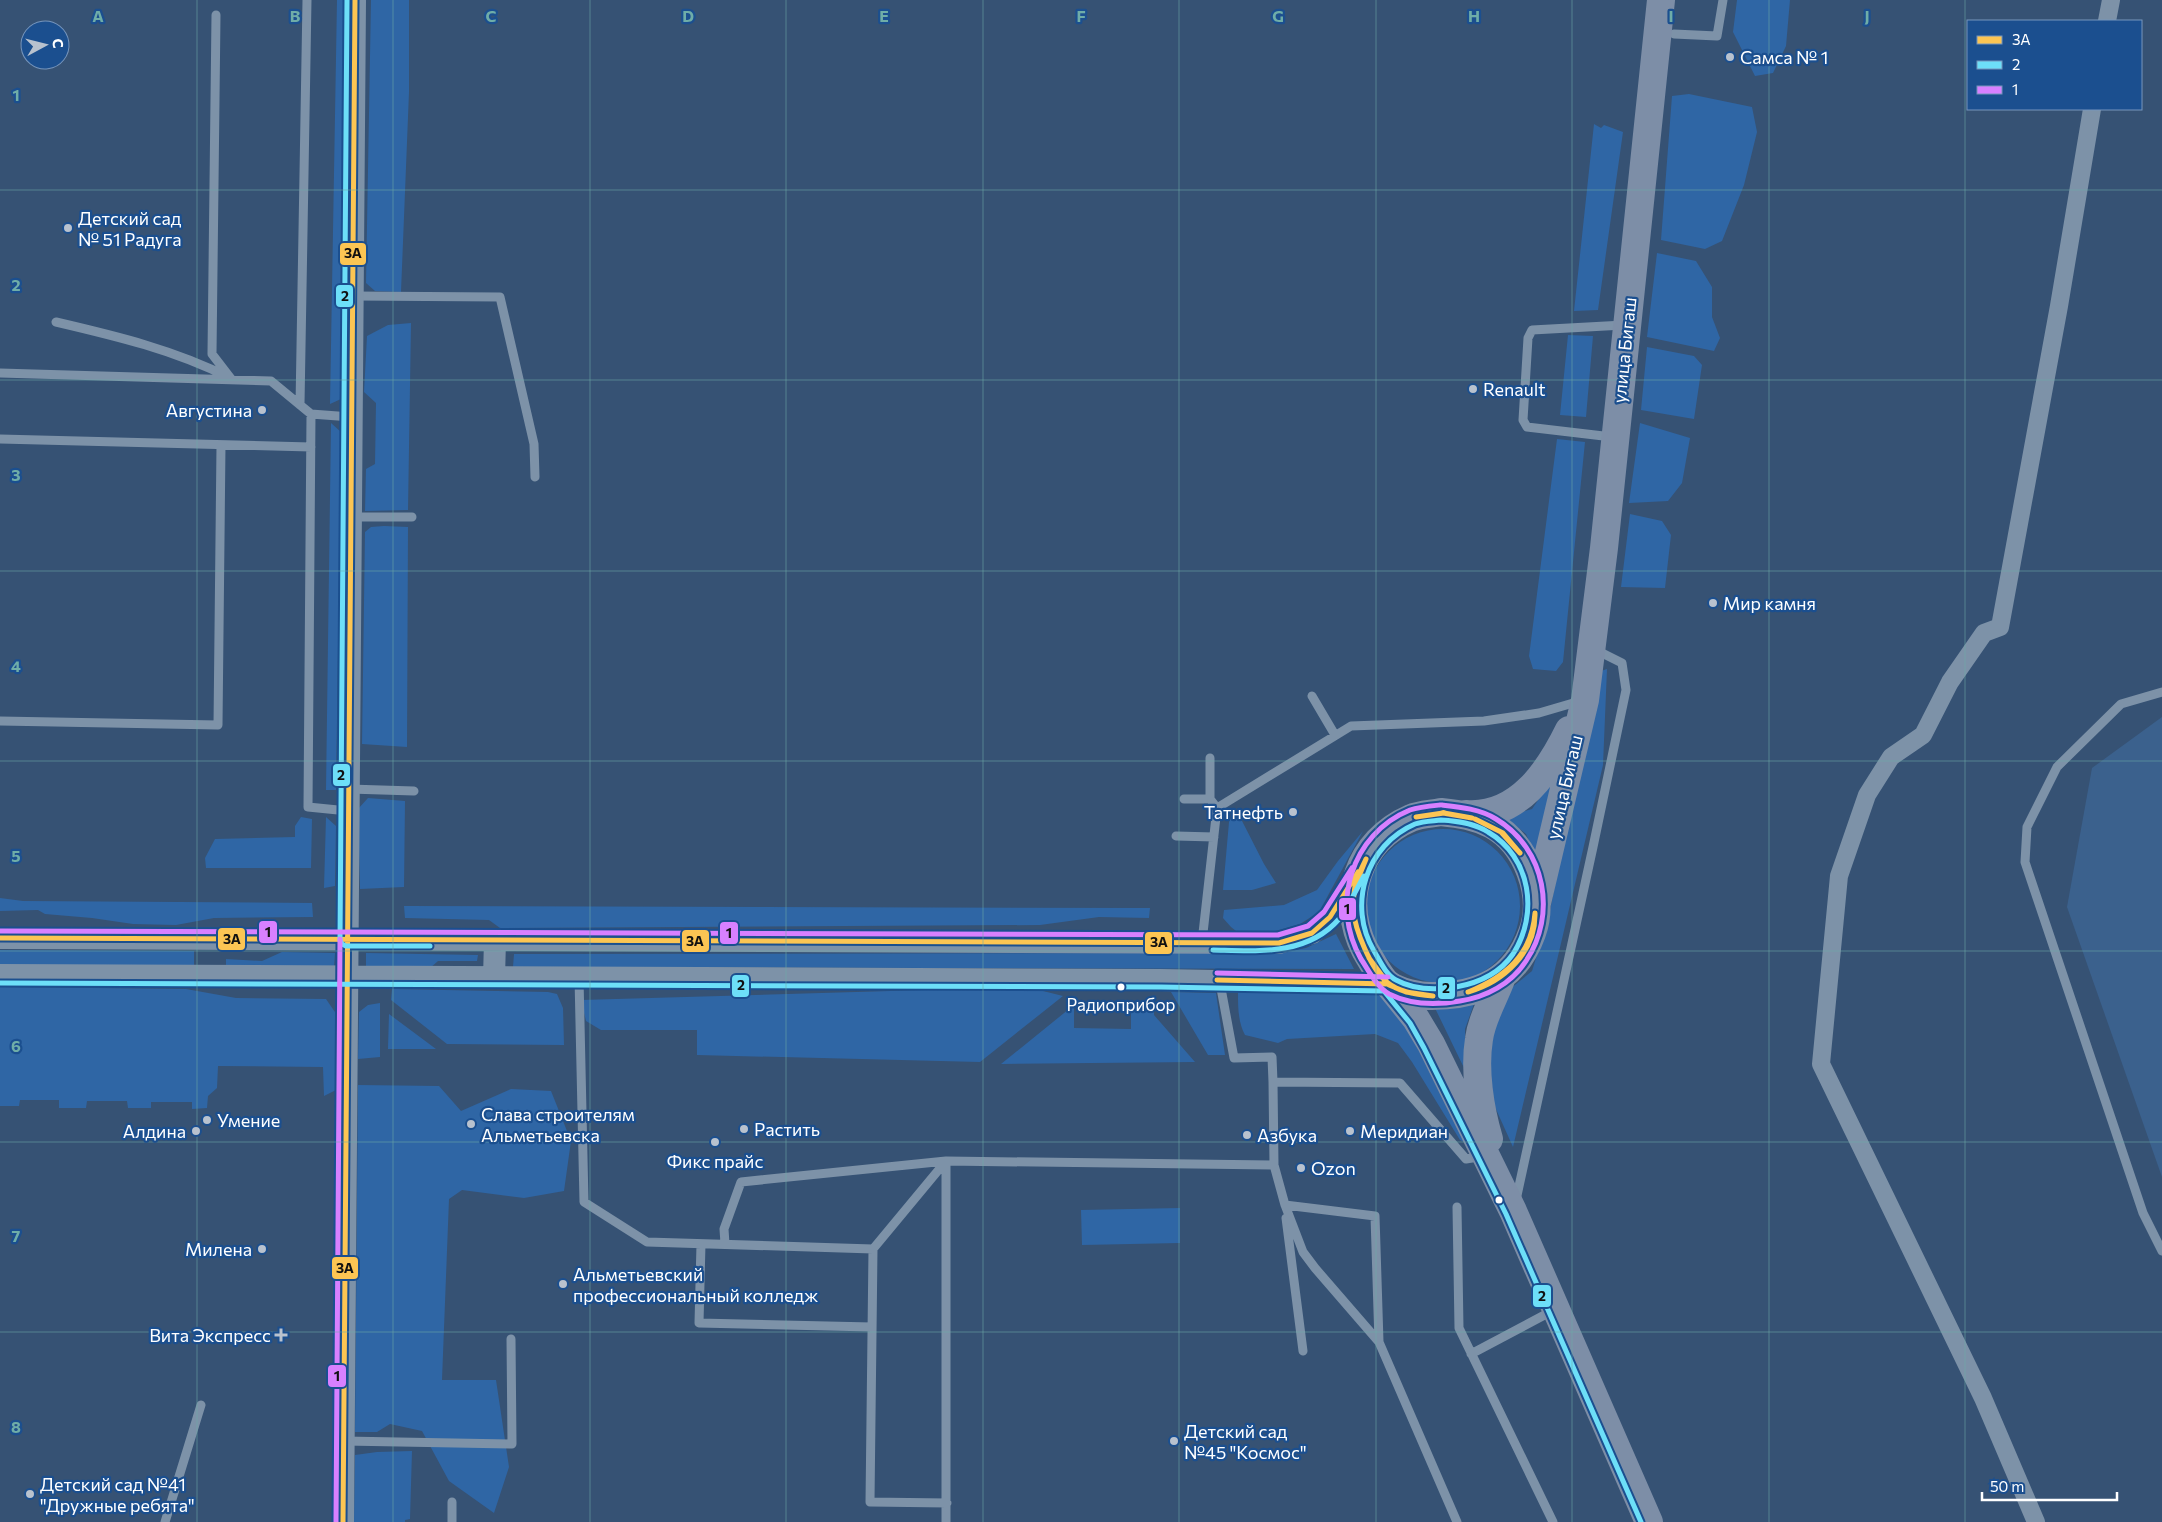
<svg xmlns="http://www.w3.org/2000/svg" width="2162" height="1522" viewBox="0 0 2162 1522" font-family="Commissioner,sans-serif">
<rect width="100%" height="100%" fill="#365274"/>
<path fill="#2f66a5" d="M337,0H346L341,399L330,404Z
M371,0H409V92L401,292L375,291L366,283Z
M1737,0H1790L1786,46L1773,73L1755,76L1733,32Z
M1689,94L1752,107L1757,132L1744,185L1722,241L1705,249L1661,240L1672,96Z
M1594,124L1601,128L1604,125L1623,132L1598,310L1574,311Z
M1657,253L1696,261L1712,287V317L1720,338L1714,351L1647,337Z
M411,323L408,510L365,511L366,469L375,464L376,403L364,392L367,336L388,325Z
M1568,335L1593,336L1586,417L1560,415Z
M1647,347L1694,356L1702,365L1694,419L1641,410Z
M331,423L341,432L336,790H326Z
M1640,423L1690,438L1682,483L1668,501L1629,503Z
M1557,439L1585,442L1563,662L1556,671L1533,669L1529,656Z
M1630,514L1662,521L1671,535L1665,588L1621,587Z
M384,526L408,527L407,747L362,744L365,532L371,527Z
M1607,669L1603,765L1513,1147L1486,1087V1052L1505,993L1532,971L1548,920L1598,672Z
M1563,764L1536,857L1526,834L1505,817L1532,809Z
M368,798L405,801L404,887L360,889L358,809Z
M1233,814L1241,819L1264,864L1276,883L1252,890H1223L1229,822Z
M301,817L312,819L311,868H206L205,858L215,839L295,837V826Z
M326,817L336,826L335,886L324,888Z
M1366 906a77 77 0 1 1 154 0a77 77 0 1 1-154 0Z
M1363,831L1319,912L1300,924L1272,932L1236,931L1231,927L1223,918L1224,910L1284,905L1317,890L1338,861Z
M0,898L23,901L312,903L313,917L214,918L176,925L133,924L92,918L45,914L38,910L0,911Z
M404,906L1150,908L1149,918L1099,917L1040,925L500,928L489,920L405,918Z
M1336,934L1354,969L513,967L514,954L1279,953L1306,948Z
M0,950L194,951V966L0,965Z
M282,952L335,953L334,969L226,966V959L262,961Z
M366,953L478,955L477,961H438L429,969L366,967Z
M0,987L186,989L236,998L326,999L337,1015L338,1089L324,1096L323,1067L218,1066L217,1088L208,1096L207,1108L192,1109V1102H151V1108H128L127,1101H87L86,1108H59V1100H20L19,1106H0Z
M1027,987L1063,996L980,1062L697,1055V1030H601L586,1021L581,1000Z
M392,989L548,992L557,994L563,1008L564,1045L447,1044L391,1000Z
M1171,992L1216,993L1225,1055H1208Z
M1238,992H1370L1389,997L1412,1024L1466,1143L1460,1140L1412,1062L1398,1043L1375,1034L1287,1039L1278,1043L1245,1035C1238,1022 1238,1007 1238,992Z
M380,1003V1057L358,1059L359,1012L368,1005Z
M1474,1004L1465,1029L1466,1072L1434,1006Z
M1074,1005V1028L1131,1029V1007H1154V1015L1195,1062L1001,1064Z
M389,1014L436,1049H388Z
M358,1085L439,1086L461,1111L511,1089L551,1091L571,1141L564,1191L524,1198L462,1190L449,1199L442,1380H496L509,1467L494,1513L449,1481L422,1431L390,1424L377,1432H355Z
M1180,1208V1243L1082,1245L1081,1210Z
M412,1451L410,1519L405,1520V1522H354L355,1455L377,1452Z"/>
<path fill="#3b618d" d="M2162,717V1177L2067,907L2092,768Z"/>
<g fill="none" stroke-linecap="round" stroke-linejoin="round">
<path stroke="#7d92a8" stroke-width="9" d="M216,15L212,354L232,380
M1674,34L1717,36L1723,0
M353,296L500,297L534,444L535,477
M56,322C116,336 175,350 230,378
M0,373L271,381L311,414L351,417
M300,405L307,0
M311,414L308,807L348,811
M1612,437L1527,427L1523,420L1528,338L1532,330L1624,325
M0,439L311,447
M352,517H412
M2162,692L2121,704L2057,767L2027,827L2025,862L2143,1213L2162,1251
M1312,696L1335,735
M0,721L218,725L221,445
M349,789L414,791
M1184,799H1210
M1217,808L1351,726L1484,721L1539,713L1580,701
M1176,836L1214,837
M1202,942L1217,808L1210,799V758
M579,978L584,1202L647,1242L873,1249L946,1161
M1220,983L1234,1058L1272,1057L1273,1082L1400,1083L1466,1159L1484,1156
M1273,1082L1274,1165L1285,1205L1303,1252L1315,1268L1379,1342L1457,1522
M946,1161V1522
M1516,1200L1593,847L1626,690L1622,663L1594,649
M1285,1205L1375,1216L1379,1342
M1457,1207L1459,1328L1553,1522
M1286,1218L1303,1351
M701,1244L699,1323L872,1327
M725,1244L724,1229L741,1182L946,1161L1274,1165
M873,1249L870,1502L947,1503
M1471,1354L1552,1311
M344,1441L512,1444L511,1339
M165,1522L201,1405
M452,1522V1502"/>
<path stroke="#7d92a8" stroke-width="18" d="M2107,21L2111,0
M2036,1522L1983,1398L1821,1064L1839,876L1867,795L1891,757L1923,735L1950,682L1984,633L2000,627L2059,306L2092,109"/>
<path stroke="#7d92a8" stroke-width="22" d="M0,938L1279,943L1312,933L1330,917L1356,875
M0,975L1161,980L1388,984
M494,978L495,940
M343,1522L355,0"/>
<path stroke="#7d8ea7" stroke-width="28" d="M1441,812C1459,814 1475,816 1492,825C1527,844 1546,896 1532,933C1515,980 1479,996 1432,996C1420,996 1398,992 1388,984C1381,979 1370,958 1365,950C1339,899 1358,841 1411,818C1420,814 1431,814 1441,812Z
M1466,814C1518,818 1549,771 1569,730
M1537,903L1585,700L1604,548L1661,0
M1388,984L1416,1019L1431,1044L1513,1211L1649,1522
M1489,1139C1480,1109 1474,1070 1479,1039C1482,1017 1495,997 1502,977"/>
<defs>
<path id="bus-1" d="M1416,817L1443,813L1472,818
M1416,817L1444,813L1472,818
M1475,819L1503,833L1520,853
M1475,819L1501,832L1520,853
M1353,902L1356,880L1366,859
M1353,902L1355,886L1366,859
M1353,909C1355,930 1371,970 1388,983C1399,992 1419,995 1433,996
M0,938L1279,943L1312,933L1330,917L1358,872
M1369,958L1389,985L1406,992L1433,996
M1217,980L1388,984
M1468,992C1505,977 1532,955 1535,913
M1468,992C1504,982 1536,952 1535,913
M343,1522L355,0"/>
<path id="bus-2" d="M347,0L340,940L342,944L346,946H430
M1441,820C1457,821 1474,823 1488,832C1531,857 1539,914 1513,954C1500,973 1478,983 1456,987C1437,990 1414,990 1396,980C1386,975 1380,961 1374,951C1347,905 1366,845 1415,824C1423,821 1433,821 1441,820Z
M1213,950C1257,951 1307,956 1339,919C1349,906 1356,890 1364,876
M0,983L1161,987L1384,991L1410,1023L1424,1048L1506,1214L1641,1522"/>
<path id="bus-3" d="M1440,805C1430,806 1419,807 1410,810C1351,834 1330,905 1361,959C1369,971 1376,986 1389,994C1411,1005 1437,1005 1460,1001C1486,997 1511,984 1526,961C1557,915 1546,849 1496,819C1480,809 1460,807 1442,805
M0,931L1278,935L1308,926L1324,912L1352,868
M1217,973L1388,977
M336,1522L340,939"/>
</defs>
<use href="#bus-1" stroke="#1b4f8f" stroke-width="9"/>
<use href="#bus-2" stroke="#1b4f8f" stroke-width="9"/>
<use href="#bus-3" stroke="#1b4f8f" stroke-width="9"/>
<use href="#bus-1" stroke="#fcc553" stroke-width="5"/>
<use href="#bus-2" stroke="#6ddff8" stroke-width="5"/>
<use href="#bus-3" stroke="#d880ff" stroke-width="5"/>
</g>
<path fill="none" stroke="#6fada8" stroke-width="1" stroke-opacity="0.55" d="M197,0V1522M393,0V1522M590,0V1522M786,0V1522M983,0V1522M1179,0V1522M1376,0V1522M1572,0V1522M1769,0V1522M1965,0V1522M0,190H2162M0,380H2162M0,571H2162M0,761H2162M0,951H2162M0,1142H2162M0,1332H2162"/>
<g fill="#b9c2ce" stroke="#1b4f8f" stroke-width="2">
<circle cx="1730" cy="57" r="5"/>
<circle cx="68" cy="228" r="5"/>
<circle cx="1473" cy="389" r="5"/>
<circle cx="262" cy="410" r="5"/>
<circle cx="1713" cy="603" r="5"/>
<circle cx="1293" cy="812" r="5"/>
<circle cx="207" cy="1120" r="5"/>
<circle cx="471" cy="1124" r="5"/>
<circle cx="744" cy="1129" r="5"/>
<circle cx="196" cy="1131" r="5"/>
<circle cx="1350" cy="1131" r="5"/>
<circle cx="1247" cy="1135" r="5"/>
<circle cx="715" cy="1142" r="5"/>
<circle cx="1301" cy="1168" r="5"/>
<circle cx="262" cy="1249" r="5"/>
<circle cx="563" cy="1284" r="5"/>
<path d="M278.5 1327.5h5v5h5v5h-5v5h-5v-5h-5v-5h5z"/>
<circle cx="1174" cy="1441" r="5"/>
<circle cx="30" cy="1494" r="5"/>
</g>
<g fill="#fff" stroke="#1b4f8f" stroke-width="2">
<circle cx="1121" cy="987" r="4.5"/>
<circle cx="1499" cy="1200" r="4.5"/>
</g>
<g text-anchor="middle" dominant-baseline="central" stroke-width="4.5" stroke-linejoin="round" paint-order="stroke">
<g font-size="17" fill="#fff" stroke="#1b4f8f">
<text x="1121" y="1004">Радиоприбор</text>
</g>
<g font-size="18" fill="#fff" stroke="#1b4f8f" text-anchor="start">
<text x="1740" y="57">Самса № 1</text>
<text x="78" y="218">Детский сад<tspan x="78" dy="21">№ 51 Радуга</tspan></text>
<text x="1483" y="389">Renault</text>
<text x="252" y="410" text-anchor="end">Августина</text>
<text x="1723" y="603">Мир камня</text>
<text x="1283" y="812" text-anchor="end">Татнефть</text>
<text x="481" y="1114">Слава строителям<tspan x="481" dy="21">Альметьевска</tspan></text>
<text x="217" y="1120">Умение</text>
<text x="754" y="1129">Растить</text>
<text x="186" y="1131" text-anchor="end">Алдина</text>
<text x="1360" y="1131">Меридиан</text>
<text x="1257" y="1135">Азбука</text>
<text x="715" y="1161" text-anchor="middle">Фикс прайс</text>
<text x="1311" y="1168">Ozon</text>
<text x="252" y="1249" text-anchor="end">Милена</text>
<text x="573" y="1274">Альметьевский<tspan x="573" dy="21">профессиональный колледж</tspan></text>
<text x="271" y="1335" text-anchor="end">Вита Экспресс</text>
<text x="1184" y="1431">Детский сад<tspan x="1184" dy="21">№45 "Космос"</tspan></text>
<text x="40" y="1484">Детский сад №41<tspan x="40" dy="21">"Дружные ребята"</tspan></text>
</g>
<g font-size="18" fill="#fff" stroke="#1b4f8f">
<text transform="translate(1624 350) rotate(-84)">улица Бигаш</text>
<text transform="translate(1564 787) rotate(-77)">улица Бигаш</text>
</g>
</g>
<g font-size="16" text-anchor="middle" font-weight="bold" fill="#6fada8" stroke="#1b4f8f" stroke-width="4.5" stroke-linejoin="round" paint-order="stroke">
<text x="98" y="22">A</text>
<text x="295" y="22">B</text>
<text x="491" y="22">C</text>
<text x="688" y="22">D</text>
<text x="884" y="22">E</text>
<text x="1081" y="22">F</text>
<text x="1278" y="22">G</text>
<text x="1474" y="22">H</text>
<text x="1671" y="22">I</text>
<text x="1867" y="22">J</text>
<text x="16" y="101">1</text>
<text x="16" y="291">2</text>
<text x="16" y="481">3</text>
<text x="16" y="672">4</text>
<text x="16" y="862">5</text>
<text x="16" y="1052">6</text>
<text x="16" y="1242">7</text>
<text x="16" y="1433">8</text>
</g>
<g stroke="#1b4f8f" stroke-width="2">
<rect x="339" y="242" width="28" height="24" rx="5" fill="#fcc553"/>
<rect x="335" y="284" width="19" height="24" rx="5" fill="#6ddff8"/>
<rect x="332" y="763" width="19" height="24" rx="5" fill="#6ddff8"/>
<rect x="1338" y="897" width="19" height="24" rx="5" fill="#d880ff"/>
<rect x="258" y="920" width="20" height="24" rx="5" fill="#d880ff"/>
<rect x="719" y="921" width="20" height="24" rx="5" fill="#d880ff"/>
<rect x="217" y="927" width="29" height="24" rx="5" fill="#fcc553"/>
<rect x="681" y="929" width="29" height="24" rx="5" fill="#fcc553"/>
<rect x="1144" y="931" width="29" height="24" rx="5" fill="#fcc553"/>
<rect x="731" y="974" width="19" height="24" rx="5" fill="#6ddff8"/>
<rect x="1437" y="976" width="19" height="24" rx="5" fill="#6ddff8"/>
<rect x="331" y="1256" width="28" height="24" rx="5" fill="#fcc553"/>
<rect x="1532" y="1284" width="20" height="24" rx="5" fill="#6ddff8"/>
<rect x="327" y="1364" width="20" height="24" rx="5" fill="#d880ff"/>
</g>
<g font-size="14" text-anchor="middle" font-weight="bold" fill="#111">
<text x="353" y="258">3А</text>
<text x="345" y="301">2</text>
<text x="341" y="780">2</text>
<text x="1347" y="914">1</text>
<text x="268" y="937">1</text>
<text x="729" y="938">1</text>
<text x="232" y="944">3А</text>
<text x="695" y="946">3А</text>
<text x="1159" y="947">3А</text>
<text x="741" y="990">2</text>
<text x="1446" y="993">2</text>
<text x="345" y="1273">3А</text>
<text x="1542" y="1301">2</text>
<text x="337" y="1381">1</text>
</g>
<rect x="1967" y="20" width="175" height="90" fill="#1b4f8f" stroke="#7695bc"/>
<rect x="1977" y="36" width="25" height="8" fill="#fcc553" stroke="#7695bc"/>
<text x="2012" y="45" font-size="15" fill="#ffffff">3А</text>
<rect x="1977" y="61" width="25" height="8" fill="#6ddff8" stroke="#7695bc"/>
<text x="2012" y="70" font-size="15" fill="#ffffff">2</text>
<rect x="1977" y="86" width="25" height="8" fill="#d880ff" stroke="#7695bc"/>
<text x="2012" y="95" font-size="15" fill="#ffffff">1</text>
<g transform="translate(45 45) rotate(83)"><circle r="24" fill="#1b4f8f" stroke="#7695bc"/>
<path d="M0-4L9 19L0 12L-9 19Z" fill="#b9c2ce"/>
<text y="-8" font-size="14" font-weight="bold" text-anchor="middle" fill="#ffffff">С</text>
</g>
<path d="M1982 1492v8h135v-8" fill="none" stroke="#ffffff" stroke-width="2.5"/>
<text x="1990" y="1492" font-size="15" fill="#ffffff" stroke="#1b4f8f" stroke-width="4" paint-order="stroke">50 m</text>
</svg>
